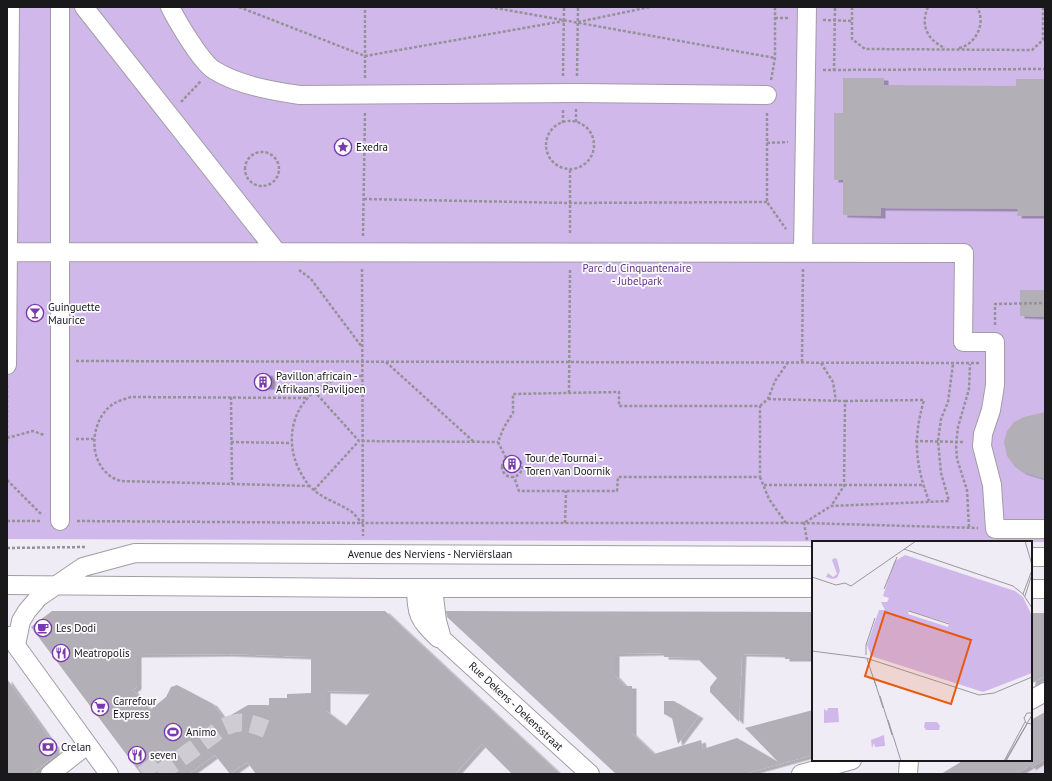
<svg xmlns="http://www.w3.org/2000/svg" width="1052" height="781" viewBox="0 0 1052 781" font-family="'PT Sans',sans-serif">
<defs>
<filter id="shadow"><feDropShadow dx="4.5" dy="2.5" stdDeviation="0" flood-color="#0004"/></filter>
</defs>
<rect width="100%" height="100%" fill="#f0ecf5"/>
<path fill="#e6dfef" d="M1045,759V774H941L1031,760Z"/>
<path fill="#d0b8ea" d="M7,7H1045V542L7,539Z"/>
<path fill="#b2afb7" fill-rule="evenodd" filter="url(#shadow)" d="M843,78H884V85L1016,86V79H1045V216H1017L1018,209L881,208V216L843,215V180H834V113H843Z
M1020,290H1045V317L1020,316Z
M260,373H268L271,379L270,387L256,388L255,378Z
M1045,412V479L1022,472L1015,467L1007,456L1004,442L1007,431L1014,422L1024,417Z
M52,611H385L560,774H512L482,744L455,774H256L247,762L230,774L215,755L189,774H141L31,627ZM228,654L311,657V693L287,694V698H269V705H248L224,719L213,704L177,685L171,687L166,697L150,710L133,690L137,687V655ZM326,691L371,692L346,726L326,711Z
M446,611L813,612V659H785V655L742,654L739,722L710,692V687L717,678L697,658L664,657V653L615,654V675L625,686H632V733L654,754L701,740L703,749L737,738L778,762L745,728L813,710V755L744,774H616L447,617Z
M1031,613H1045V676L1031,684Z
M7,679L55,746V753L52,758L31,774H7Z
M664,701H674L699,716L678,744L672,718L664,714Z
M1045,712V759L1031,768V765L1017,774H941L964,760H1031V720Z"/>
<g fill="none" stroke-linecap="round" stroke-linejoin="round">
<path stroke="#d0ccd4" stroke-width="18" stroke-dasharray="18 9" stroke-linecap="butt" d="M145,762L154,774
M159,774L222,728C240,719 248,722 266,729"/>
<defs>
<path id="minor" d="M84,7L277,252
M170,7C177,21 201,62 214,70C238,85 272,91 300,95L577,93L767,95
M8,252L964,253L963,342H995V385L991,410L983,434L982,446L992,485L995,529H1045
M803,252L807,7
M7,365L10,7
M60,521V7
M1031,557H1045
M7,585L379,588H813
M416,588C417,616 418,618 438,638L442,639L590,774
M433,588L437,621L442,639
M1031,589H1045
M9,636L109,774
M16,645L21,621L27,611L39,597L83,567L135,553L813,556
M1031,700L1045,692
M50,774L87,745
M801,774L852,760
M908,774L909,760"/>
</defs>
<use href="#minor" stroke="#a19da5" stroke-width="20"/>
<path stroke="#949298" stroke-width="2.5" stroke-dasharray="3 2" stroke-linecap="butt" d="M239,7L365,56L564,21
M490,7L775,58
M852,7V39L865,49L1032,50L1043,40V7
M928,7C920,25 927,40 945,48
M775,18H790
M823,20L852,21
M578,22L650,7
M959,48C977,44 986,22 977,7
M823,70L1045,69
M834,71L835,7
M563,76L564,7
M577,76L578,7
M365,78V7
M771,80L775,58V7
M181,102L201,81
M767,113V202L786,229
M546 145a24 24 0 1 1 48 0a24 24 0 1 1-48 0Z
M576,122V109
M563,123V109
M767,143L788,142
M245 169a17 17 0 1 1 34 0a17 17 0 1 1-34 0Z
M570,170V235
M364,199L570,203L767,202
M363,236L365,111
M362,269L363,536
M299,270L311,279L362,347
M995,325V304L1045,303
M76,361L979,363
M386,362L474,442
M802,362L803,269
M821,363L833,382L836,401
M362,376C301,375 271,436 308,484C318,497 336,502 349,510C354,513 358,519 362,523H804L831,506L949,501L941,473L938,441L941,419L948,402L953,364
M314,391L359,441L498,442
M569,393L570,270
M231,397L232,483
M306,398L131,397C125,399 118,401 113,404C91,419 87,458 109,475C112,478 116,479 120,481L310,486
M768,399L845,401L844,486L831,506
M845,401L924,400C913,438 915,464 929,501
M760,406L768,399L775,381L788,362
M7,438L33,431L44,435
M76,439H94
M915,441L965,442
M231,442L291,443
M7,443V382
M502 467a10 10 0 1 1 20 0a10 10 0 1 1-20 0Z
M506,458L498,442L504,427L513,413V394L619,392V406H760V477H618L617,491H519L514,477
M760,477L769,499L786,523
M7,480L42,515
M764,485H923
M314,490L358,442
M7,521H42
M77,521L362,523
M565,523L566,491
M969,527L967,490L957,459L956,445L958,427L969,389L970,364
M807,540L804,523L978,528
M7,548L85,547"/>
<use href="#minor" stroke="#fff" stroke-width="18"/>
</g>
<defs>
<symbol id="sight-ring" viewBox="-11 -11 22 22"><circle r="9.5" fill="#fcfbfe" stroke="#7a3aae" stroke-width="1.5"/><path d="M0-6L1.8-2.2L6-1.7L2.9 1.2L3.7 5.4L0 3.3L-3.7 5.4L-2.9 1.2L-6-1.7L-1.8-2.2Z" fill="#7a3aae"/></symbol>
<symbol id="bar-ring" viewBox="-11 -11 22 22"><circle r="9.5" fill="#fcfbfe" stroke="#7a3aae" stroke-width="1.5"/><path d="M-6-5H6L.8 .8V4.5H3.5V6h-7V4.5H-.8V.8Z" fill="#7a3aae"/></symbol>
<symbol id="building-ring" viewBox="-11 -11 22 22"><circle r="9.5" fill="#fcfbfe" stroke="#7a3aae" stroke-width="1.5"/><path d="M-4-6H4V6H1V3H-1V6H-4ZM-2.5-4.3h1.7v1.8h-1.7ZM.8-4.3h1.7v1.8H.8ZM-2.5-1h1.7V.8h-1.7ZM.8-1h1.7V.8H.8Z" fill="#7a3aae"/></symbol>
<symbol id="cafe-ring" viewBox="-11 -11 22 22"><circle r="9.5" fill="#fcfbfe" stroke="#7a3aae" stroke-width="1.5"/><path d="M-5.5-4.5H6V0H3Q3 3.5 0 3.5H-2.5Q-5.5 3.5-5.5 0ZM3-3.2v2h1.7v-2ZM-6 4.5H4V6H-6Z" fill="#7a3aae"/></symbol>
<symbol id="restaurant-ring" viewBox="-11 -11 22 22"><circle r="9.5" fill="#fcfbfe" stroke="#7a3aae" stroke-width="1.5"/><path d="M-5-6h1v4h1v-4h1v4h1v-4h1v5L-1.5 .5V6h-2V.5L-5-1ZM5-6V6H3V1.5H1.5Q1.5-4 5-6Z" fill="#7a3aae"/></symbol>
<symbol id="supermarket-ring" viewBox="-11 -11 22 22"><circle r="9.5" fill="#fcfbfe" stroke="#7a3aae" stroke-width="1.5"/><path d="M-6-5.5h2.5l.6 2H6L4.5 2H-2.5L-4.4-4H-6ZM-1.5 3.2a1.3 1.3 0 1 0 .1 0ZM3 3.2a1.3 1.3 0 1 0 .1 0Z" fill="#7a3aae"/></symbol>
<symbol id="stadium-ring" viewBox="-11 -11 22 22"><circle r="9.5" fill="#fcfbfe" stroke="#7a3aae" stroke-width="1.5"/><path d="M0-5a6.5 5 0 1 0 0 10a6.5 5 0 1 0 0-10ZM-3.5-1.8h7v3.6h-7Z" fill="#7a3aae"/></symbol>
<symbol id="bank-ring" viewBox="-11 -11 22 22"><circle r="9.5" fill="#fcfbfe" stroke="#7a3aae" stroke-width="1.5"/><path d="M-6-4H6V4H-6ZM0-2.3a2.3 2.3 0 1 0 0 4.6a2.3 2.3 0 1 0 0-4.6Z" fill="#7a3aae"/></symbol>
</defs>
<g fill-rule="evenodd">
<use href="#sight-ring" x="333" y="137" width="20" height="20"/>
<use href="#bar-ring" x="25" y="303" width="20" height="20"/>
<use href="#building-ring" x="253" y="372" width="20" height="20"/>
<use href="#building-ring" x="502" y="454" width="20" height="20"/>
<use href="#cafe-ring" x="33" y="618" width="20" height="20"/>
<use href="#restaurant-ring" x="51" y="643" width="20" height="20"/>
<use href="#supermarket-ring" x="90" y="697" width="20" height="20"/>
<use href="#stadium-ring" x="163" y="722" width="20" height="20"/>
<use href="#bank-ring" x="38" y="737" width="20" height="20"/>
<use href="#restaurant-ring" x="127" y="745" width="20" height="20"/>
</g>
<g text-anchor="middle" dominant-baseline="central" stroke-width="3.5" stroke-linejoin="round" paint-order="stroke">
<g font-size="11" fill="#19181b" stroke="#fcfbfe" text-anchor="start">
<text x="356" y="147">Exedra</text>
<text x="48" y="307">Guinguette<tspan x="48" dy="13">Maurice</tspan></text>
<text x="276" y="376">Pavillon africain -<tspan x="276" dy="13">Afrikaans Paviljoen</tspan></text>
<text x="525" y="458">Tour de Tournai -<tspan x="525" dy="13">Toren van Doornik</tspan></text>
<text x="56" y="628">Les Dodi</text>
<text x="74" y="653">Meatropolis</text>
<text x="113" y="701">Carrefour<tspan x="113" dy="13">Express</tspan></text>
<text x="186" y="732">Animo</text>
<text x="61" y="747">Crelan</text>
<text x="150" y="755">seven</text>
</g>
<g font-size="11" fill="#613189" stroke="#fcfbfe">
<text x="637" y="268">Parc du Cinquantenaire<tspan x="637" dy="13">- Jubelpark</tspan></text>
</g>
<g font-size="11" fill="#19181b" stroke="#fcfbfe">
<text x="430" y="554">Avenue des Nerviens - Nerviërslaan</text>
<text transform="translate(516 706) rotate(43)">Rue Dekens - Dekensstraat</text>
</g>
</g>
<g transform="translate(812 541)">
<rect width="220" height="220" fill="#f0ecf5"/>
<path d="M93,14L203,50L211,56L220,75V132L171,151L59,115L55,104L67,69H73L69,61H75L77,57L71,55L82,21ZM97,70L137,82L136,86L96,73ZM22,17L25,18L28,30L25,37L20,38L14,36L16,32L21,36L25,33L20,19ZM16,167H26L27,181L12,182V168L15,170ZM113,181H125L128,185L127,189H114L112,186ZM72,194L73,205L63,206L62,202L60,207L59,199Z" fill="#d0b8ea" fill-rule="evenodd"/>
<path fill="none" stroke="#9a979e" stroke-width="1" d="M213,0L220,24M92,8L201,45L211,53L220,67M0,36L24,44L33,42L39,45L104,0M72,48L85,16M211,53L220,29M213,55L220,33M97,70L137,83M0,110L54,117L167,154L182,152L220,136M54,114V104L63,77M55,118L64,145M62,138L71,167M68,155L80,194M220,172H215L212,177L214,182L220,183M76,179L89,220M192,220L213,181M193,220L220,174M194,220L215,183"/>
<path fill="#e8590c" fill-opacity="0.15" stroke="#e8590c" stroke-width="2" d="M73,71L159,99L139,163L53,135Z"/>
<rect width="220" height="220" fill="none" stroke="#19181b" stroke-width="2"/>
</g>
<rect width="1052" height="781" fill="none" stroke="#19181b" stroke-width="16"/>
</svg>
